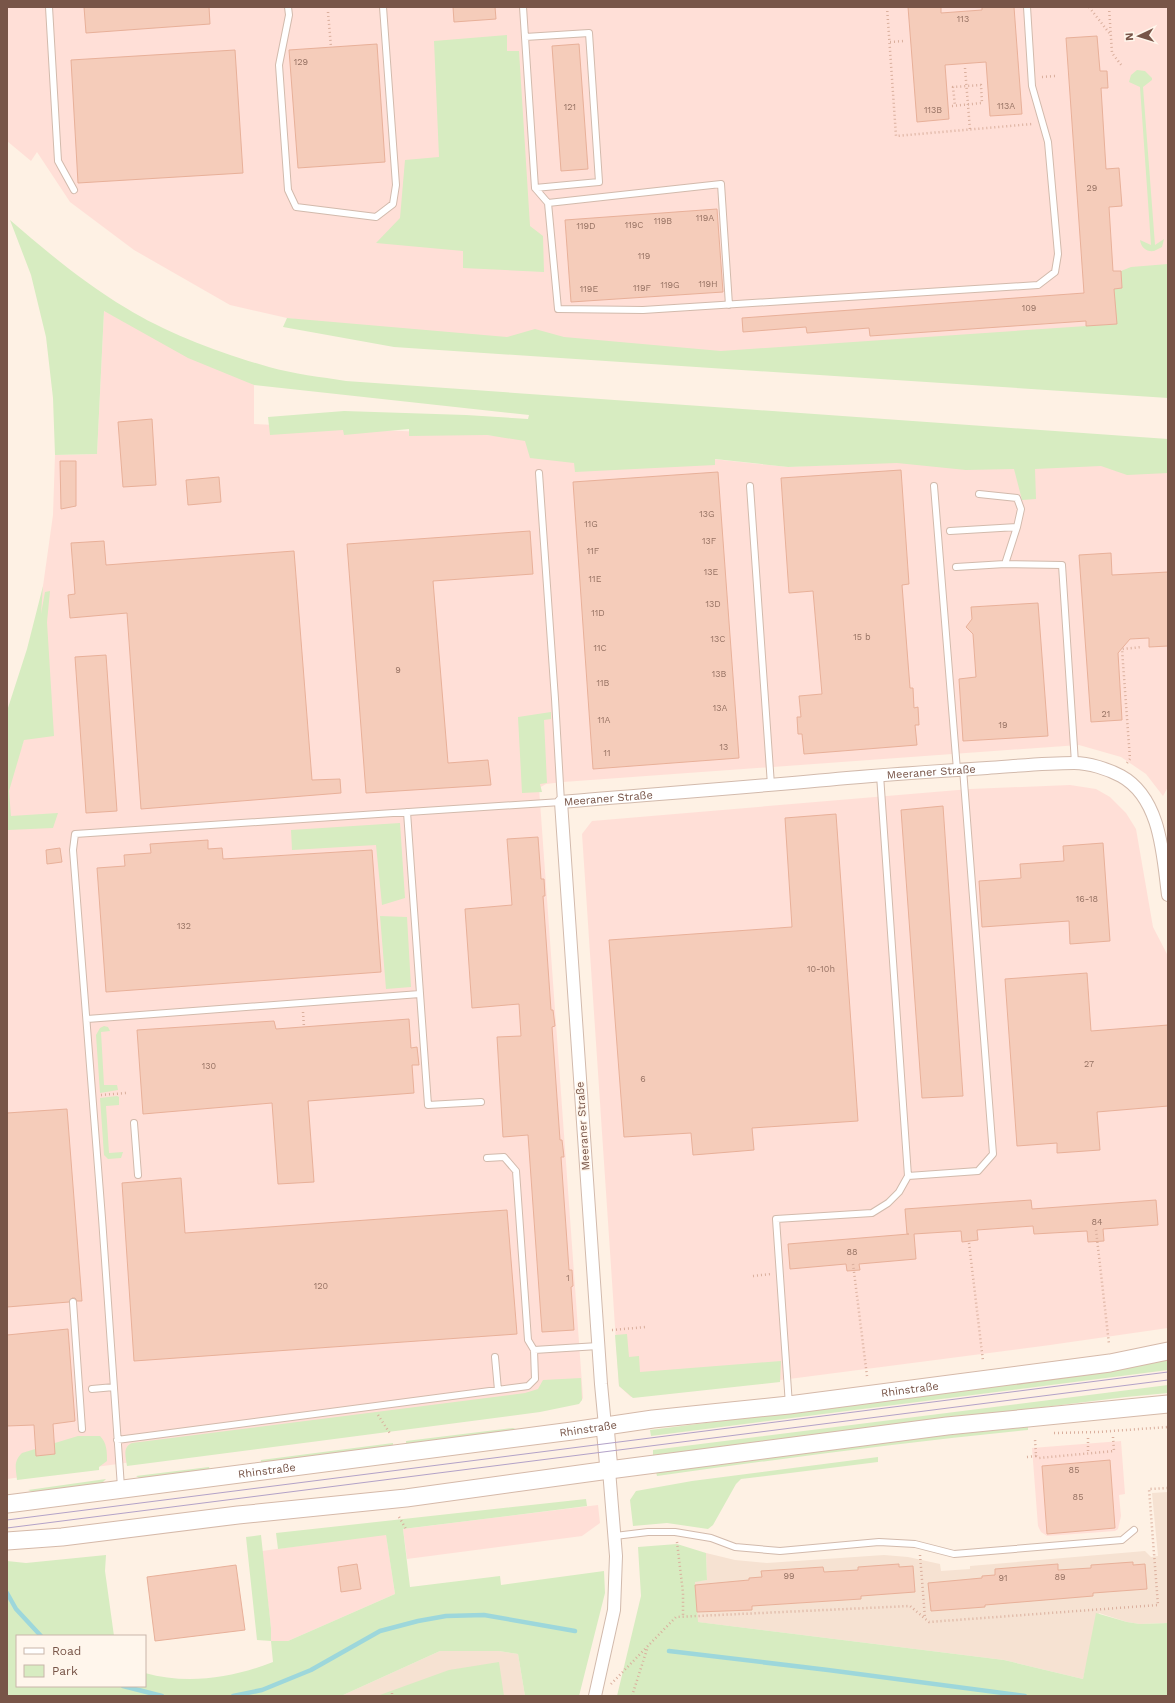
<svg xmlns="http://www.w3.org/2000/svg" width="1175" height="1703" viewBox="0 0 1175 1703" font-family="'Work Sans',sans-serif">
<rect width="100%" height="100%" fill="#fef1e4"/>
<path fill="#f6e2d2" d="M1168,1492V1623L1140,1624L1127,1622L1099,1613L1083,1679L1004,1660L697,1622L695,1581L707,1580L706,1553L735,1560L767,1563L884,1555L908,1557L940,1564L941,1571L970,1569V1566L1145,1551L1151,1557L1158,1556L1152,1493Z
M440,1651H499L518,1654L525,1696H341Z"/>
<path fill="#ffdfd7" d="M7,7H1168V336L742,359L429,336L287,318L230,305L134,250L70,202L37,152L31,161L7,141Z
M104,311L254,385V424L487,435L788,467L975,457L1168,468V787L1163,796L1146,774L1121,757L1079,745L563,782L546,784L539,788L583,1398L581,1401L7,1479V792L28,727L43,586L53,515L55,455L97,454Z
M1070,785L1096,789L1110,797L1126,813L1136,829L1153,927L1168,956V1328L1050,1345L789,1379L631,1397L619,1386L582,834L592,821L970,789Z
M1121,1441L1125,1494L1119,1495L1121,1516L1118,1529L1115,1531L1047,1536L1041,1532L1038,1526L1032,1448Z
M598,1505L600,1523L582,1536L407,1559L403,1529Z
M386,1534L395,1594L288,1641H271V1628L262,1551Z"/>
<path fill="#d7ecc1" d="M507,35V51H519L530,226L543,236L544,272L463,268V251L376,243L400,218L405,160L439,157L434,41Z
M1137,70L1145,71L1152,78V80L1143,87L1155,245L1164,239L1162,247L1154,251C1147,252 1141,248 1140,240L1151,245L1140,87L1129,82L1131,75Z
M10,220C47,252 84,283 126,308C166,333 223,354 269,367C294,374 321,377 346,381L1168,439V473L1127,475L1101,466L1035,469L1036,499L1022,500L1014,469L966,470L897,463L788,467L715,459V465L575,472L574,463L530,458L525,441L487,435L409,436V429L344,435L343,430L270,435L268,417L344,411L466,415L528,419L529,415L254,385L188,358L104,311L97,454L55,455L53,398L46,337L31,275Z
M1168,264V398L394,347L283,327L287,318L507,337L535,329L564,337L721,351L1116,324L1114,289L1122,288L1121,271L1131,267Z
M43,586L41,614L45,592L50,591L47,622L54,736L24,740L9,791L11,816L58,813L53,828L8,830L7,711L27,649Z
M551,712V719L544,720L547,783L540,784L542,792L522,793L518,717Z
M400,823L405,898L382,905L376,845L292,850L291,830Z
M380,916L407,917L411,987L386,989Z
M104,1026L108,1027L110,1031L101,1032L104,1085H117L118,1090L100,1093L96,1035L100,1028Z
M117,1096L119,1097V1105L106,1106L109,1153L123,1152L121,1158L108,1159L104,1155L100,1098Z
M627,1334L629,1357L639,1356L640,1372L781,1361L780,1382L633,1398L619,1386L615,1335Z
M1168,1360V1370L651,1436L650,1430L1088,1374Z
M581,1378L582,1400L579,1404L540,1412L127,1466C126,1458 122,1447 132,1443L525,1393L538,1389L543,1380Z
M1168,1385V1393L1126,1397L653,1455V1450Z
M1028,1427V1430C904,1442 780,1459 657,1476L656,1472L936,1436Z
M513,1428L518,1430L406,1444V1441Z
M78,1436H100C107,1443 107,1452 107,1461L99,1467V1470L17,1480C16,1468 13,1462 22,1453Z
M393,1443V1447L261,1463V1460Z
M878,1457V1462L741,1479L736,1484L713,1525L708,1529L667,1523L633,1526L630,1500L636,1491L692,1481Z
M209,1467L210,1470L141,1479L136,1476Z
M106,1479L102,1483L95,1484L33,1492L28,1490Z
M586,1499L587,1506L403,1529L410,1587L500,1576L501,1585L604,1571L605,1593L579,1696H525L518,1654L499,1651H440L341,1696H7V1561L26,1563L106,1555L105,1571L114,1636H17V1686H145V1673C187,1685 233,1678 273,1662L271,1641L257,1640L246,1537L261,1535L271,1628V1641H288L395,1594L386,1535L278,1549L276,1533Z
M677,1544L706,1553L707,1580L695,1582L698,1622L1004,1660L1083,1679L1096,1613L1127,1622L1140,1624L1168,1623V1696H617L641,1596L638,1547Z
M499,1662L504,1696H377L449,1670Z"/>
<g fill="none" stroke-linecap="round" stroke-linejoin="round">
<path stroke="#9dd7db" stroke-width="4.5" d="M7,1593L16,1609L41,1636
M669,1651L828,1670L1025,1696
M123,1686L162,1696
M233,1696L262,1690L311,1670L380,1631L418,1621L446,1616L484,1615L575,1631"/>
</g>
<path fill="#f5ccba" stroke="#e8b099" d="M84,7H209L210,24L86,33Z
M453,7H495L496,19L454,22Z
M908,7H941V13L982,10V7H1014L1022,114L990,116L986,62L945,65L949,119L917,122Z
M1097,36L1100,71H1107L1108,88H1101L1106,169L1119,168L1122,206L1109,207L1113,271H1121L1122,288L1114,289L1117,324L1086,326V321L870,336L869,328L807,333L806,327L743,332L742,318L1084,293L1066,38Z
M377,44L385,162L298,168L289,50Z
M579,44L588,169L561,171L552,46Z
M235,50L243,173L78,183L71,60Z
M717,209L723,292L571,302L565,220Z
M152,419L156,485L123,487L118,422Z
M60,461H76V506L61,509Z
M901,470L909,584L902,585L910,688H913L914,708L918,707L919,725H915L917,745L804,754L802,734H798L797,717H801L799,696L822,694L813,591L789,593L781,478Z
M718,472L739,758L593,769L573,482Z
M219,477L221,502L188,505L186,480Z
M530,531L533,574L433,581L448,763L488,760L491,785L366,793L347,544Z
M104,541L106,565L294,551L312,780L340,779L341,793L141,809L127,613L70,618L68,595L75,594L71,543Z
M1111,553L1112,575L1168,572V646L1149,647V638L1130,639L1118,653L1122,720L1091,722L1079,555Z
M1038,603L1048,736L963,741L959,679L976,677L973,634L966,627L972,619L971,607Z
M106,655L117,811L86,813L75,657Z
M943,806L963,1096L922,1098L901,810Z
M836,814L858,1121L752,1128L754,1150L730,1152L693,1155L691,1133L624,1137L609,940L792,927L785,818Z
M538,837L541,879H544L545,896H543L551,1010H553L555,1026L552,1027L560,1140H562L564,1157H561L569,1270H572L573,1286L571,1287L574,1330L542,1332L528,1135L503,1137L497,1037L521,1036L519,1004L472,1008L465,909L512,905L507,839Z
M208,840V849L222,848L223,859L372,850L381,972L106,992L97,868L125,866L124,855L151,853L150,844Z
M1103,843L1110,941L1070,944L1069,921L982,927L979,881L1021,878L1020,864L1064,861L1063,846Z
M60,848L62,862L47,864L46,850Z
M1087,973L1091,1031L1168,1025V1106L1097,1112L1100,1150L1057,1153V1143L1017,1146L1005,979Z
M409,1019L411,1048L417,1047L419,1065H412L414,1093L308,1101L314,1182L278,1184L272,1103L143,1114L137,1030L274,1021L276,1029Z
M67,1109L82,1301H77L75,1298H72L69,1302L7,1307V1113Z
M181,1178L185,1233L507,1210L517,1334L134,1361L122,1183Z
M1031,1200L1032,1209L1156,1200L1158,1225L1103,1229L1104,1241L1088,1242L1087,1231L1034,1234L1033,1226L977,1230L978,1240L962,1242L961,1231L914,1234L916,1259L859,1264L860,1270L847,1271L846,1264L790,1269L788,1244L909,1234H907L905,1209Z
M68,1329L75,1421L53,1424L55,1454L36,1456L34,1425L7,1426V1335Z
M1110,1460L1115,1528L1047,1534L1042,1466Z
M1133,1562V1565L1145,1564L1147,1589L1093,1593V1596L985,1605V1607L931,1611L928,1583L982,1578V1576L995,1575V1569L1058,1564V1570L1091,1568V1565Z
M357,1564L361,1589L341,1592L338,1567Z
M899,1564V1567L913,1566L915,1592L861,1596V1599L752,1606V1610L697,1612L695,1585L749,1580V1578L762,1577L761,1571L823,1567L824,1572L858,1570V1567Z
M236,1565L245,1630L155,1641L147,1577Z"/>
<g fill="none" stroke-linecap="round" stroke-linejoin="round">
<defs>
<path id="service" d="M49,7L58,161L74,190
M288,7L289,15L279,65L288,190L296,207L376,217L393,204L396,185L383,7
M523,7L535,188L548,203L558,309L643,310L1038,285L1055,272L1058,254L1048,142L1032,86L1027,7
M525,37L589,33L599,182L535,188
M548,203L721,184L729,305
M750,486L771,785
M934,486L957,770
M979,494L1017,498L1021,509L1017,527
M950,531L1017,527L1005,564
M956,567L1005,564L1062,565L1075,763
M407,812L428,1105L481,1102
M87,1019L420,994
M134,1123L138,1175
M487,1158L504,1157L516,1171L528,1340L534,1350L598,1346
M908,1176L978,1171L993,1154L963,769
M73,1302L82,1429
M495,1357L498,1390
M92,1389L114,1387
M789,1405L776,1219L872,1213L888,1203L899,1192L908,1176L880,775
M117,1440L528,1386L535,1379L534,1350
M121,1487L102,1218L73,850L75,834L561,802L555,699L539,473
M615,1536L648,1532H675L711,1538L735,1547L780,1551L879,1542L915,1544L954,1554L1122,1540L1134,1530"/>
<g id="minor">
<path id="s1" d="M605,1426L601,1384L561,802C656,794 752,787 847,778C894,774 940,771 987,768C1016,766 1045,763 1074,763C1089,763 1108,769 1121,776C1161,798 1163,856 1168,895"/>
<path d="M595,1696L614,1610L616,1556L609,1470"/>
</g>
<g id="secondary">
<path d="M605,1426L609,1470"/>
<path id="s2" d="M7,1504L572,1431L653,1419L789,1405L1110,1363L1168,1351"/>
<path d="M7,1541L62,1537L238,1515L406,1498L609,1470L947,1426L1168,1404"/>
</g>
</defs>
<use href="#service" stroke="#d2baac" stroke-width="8"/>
<use href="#minor" stroke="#d2baac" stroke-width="14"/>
<use href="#secondary" stroke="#d5b9a9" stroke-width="19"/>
<path stroke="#daaf9d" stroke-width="2.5" stroke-dasharray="1 3" stroke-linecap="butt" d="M887,7L896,136L1032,124
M961,7V8
M1089,7L1110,34
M1109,7L1112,53L1122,66
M328,12L331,47
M890,42L904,41
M965,68L970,130
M1042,77L1055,76
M952,106L982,103L981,85L953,87L955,106
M1127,763L1130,759L1122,649L1142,647
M303,1012L304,1027
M101,1095L126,1093
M1096,1230L1109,1344
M969,1243L983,1361
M853,1264L867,1376
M753,1276L771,1274
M612,1330L646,1327
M378,1415L391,1435
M1054,1433L1098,1432L1168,1427
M1088,1438V1454
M1036,1456L1039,1458L1114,1451L1113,1437
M1027,1457L1036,1456L1035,1439
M399,1517L406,1529
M677,1542L683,1593V1616
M920,1555L925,1618
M611,1684L676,1617L910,1606L929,1622L1158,1605L1149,1489L1168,1488
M392,1693V1696
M632,1696L648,1646"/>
<use href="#service" stroke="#fff" stroke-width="6"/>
<use href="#minor" stroke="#fff" stroke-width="12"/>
<use href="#secondary" stroke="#fff" stroke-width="17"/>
<path stroke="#b3a2c8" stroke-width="1" d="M7,1520L1168,1372
M7,1528L1168,1380"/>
</g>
<g text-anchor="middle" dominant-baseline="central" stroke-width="3" stroke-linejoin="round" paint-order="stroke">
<g font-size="9" fill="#977364">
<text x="963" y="19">113</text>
<text x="301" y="62">129</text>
<text x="1006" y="106">113A</text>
<text x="570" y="107">121</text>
<text x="933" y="110">113B</text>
<text x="1092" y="188">29</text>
<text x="705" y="218">119A</text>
<text x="663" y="221">119B</text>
<text x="634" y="225">119C</text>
<text x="586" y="226">119D</text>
<text x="644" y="256">119</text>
<text x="708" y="284">119H</text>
<text x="670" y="285">119G</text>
<text x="642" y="288">119F</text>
<text x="589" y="289">119E</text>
<text x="1029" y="308">109</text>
<text x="707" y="514">13G</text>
<text x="591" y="524">11G</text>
<text x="709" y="541">13F</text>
<text x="593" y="551">11F</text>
<text x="711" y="572">13E</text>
<text x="595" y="579">11E</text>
<text x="713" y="604">13D</text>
<text x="598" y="613">11D</text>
<text x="862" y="637">15 b</text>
<text x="718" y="639">13C</text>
<text x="600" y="648">11C</text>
<text x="398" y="670">9</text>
<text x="719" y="674">13B</text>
<text x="603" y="683">11B</text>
<text x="720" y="708">13A</text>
<text x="1106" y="714">21</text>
<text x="604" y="720">11A</text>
<text x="1003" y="725">19</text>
<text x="724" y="747">13</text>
<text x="607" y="753">11</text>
<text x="1087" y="899">16-18</text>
<text x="184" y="926">132</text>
<text x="821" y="969">10-10h</text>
<text x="1089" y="1064">27</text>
<text x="209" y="1066">130</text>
<text x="643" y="1079">6</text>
<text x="1097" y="1222">84</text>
<text x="852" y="1252">88</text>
<text x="568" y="1278">1</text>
<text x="321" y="1286">120</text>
<text x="1074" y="1470">85</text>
<text x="1078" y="1497">85</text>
<text x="789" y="1576">99</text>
<text x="1060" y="1577">89</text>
<text x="1003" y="1578">91</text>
</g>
<g font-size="11" fill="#785548" stroke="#fff6ec">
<text stroke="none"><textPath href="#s1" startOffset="997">Meeraner Straße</textPath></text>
<text stroke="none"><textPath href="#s1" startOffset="673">Meeraner Straße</textPath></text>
<text transform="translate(583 1126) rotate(-94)">Meeraner Straße</text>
<text stroke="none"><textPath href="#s2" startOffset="910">Rhinstraße</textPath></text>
<text stroke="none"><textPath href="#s2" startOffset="586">Rhinstraße</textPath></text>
<text stroke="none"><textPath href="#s2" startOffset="262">Rhinstraße</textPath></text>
</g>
</g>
<rect width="1175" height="1703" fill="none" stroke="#785548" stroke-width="16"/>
<rect x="16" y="1635" width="130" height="52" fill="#fff6ec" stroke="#c9b6aa"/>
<rect x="24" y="1648" width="20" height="6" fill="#ffffff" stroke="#c9b6aa"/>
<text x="52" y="1655" font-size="12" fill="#785548">Road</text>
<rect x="24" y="1665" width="20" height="12" fill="#d7ecc1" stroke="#c9b6aa"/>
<text x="52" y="1675" font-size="12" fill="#785548">Park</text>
<g transform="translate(1139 36) rotate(266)" stroke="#fff6ec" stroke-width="3" paint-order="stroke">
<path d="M0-3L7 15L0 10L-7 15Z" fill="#785548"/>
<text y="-6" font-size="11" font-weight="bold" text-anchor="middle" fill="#785548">N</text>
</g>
</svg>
